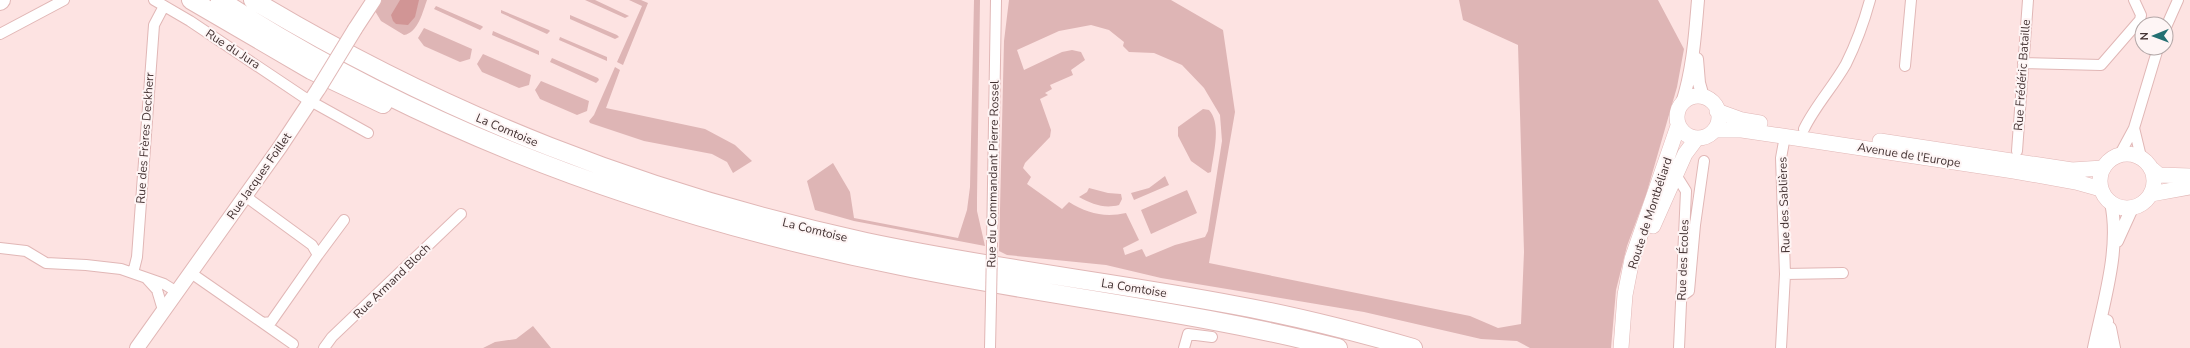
<svg xmlns="http://www.w3.org/2000/svg" width="2190" height="348" viewBox="0 0 2190 348" font-family="'Nunito Sans',sans-serif">
<rect width="100%" height="100%" fill="#fde3e2"/>
<path fill="#deb5b5" fill-rule="evenodd" d="M382,0H427C423,11 418,33 404,35L381,21L375,11Z
M585,0H595L629,16L625,18Z
M629,0H641L648,3L623,65L617,62L642,6Z
M974,0H980L977,198V211L985,246L854,221L815,210L807,181L833,163L850,192L854,218L958,238L967,210L970,187Z
M1009,0H1171L1223,30L1235,112L1209,263L1470,316L1498,328L1521,324L1524,252L1518,45L1463,20L1459,0H1658L1684,49L1677,87L1646,195L1627,246L1616,290L1611,348H1530L1517,341L1481,339L1364,312L1161,278L1106,265L1007,255L999,251L1004,41ZM1091,25L1109,30L1124,42L1123,46L1129,52L1154,53L1182,65L1204,88L1220,115L1222,141L1208,231L1205,237L1175,245L1146,257L1142,249L1125,255L1123,248L1139,240L1126,213C1104,218 1087,213 1069,202L1062,209L1027,184L1031,177L1023,168L1025,163L1050,137L1051,130L1040,99L1048,95L1045,93L1052,89L1050,85L1073,75L1071,70L1085,60L1081,52L1072,50L1062,52L1024,70L1017,50L1059,31Z
M436,6L482,26L483,27L480,30L434,9Z
M501,10L549,30L550,31L547,34L501,13Z
M570,15L617,35L619,37L615,39L570,19Z
M424,28L472,49L470,59L460,62L424,46L418,38Z
M493,31L539,51V55L492,35Z
M560,37L607,57V61L559,40Z
M483,54L531,75L529,85L519,88L482,72L477,64Z
M552,58L598,78L599,80L596,83L550,62Z
M615,67L620,70L606,108L705,129L735,145L752,161L733,173L727,162L712,154L644,141L590,123L589,121L594,115Z
M541,81L589,101L587,111L577,115L540,99L535,90Z
M1203,109L1209,110C1222,124 1213,155 1211,172L1208,173L1191,161L1178,136V127Z
M1165,176L1169,185L1134,200L1131,193L1149,188Z
M1089,188L1108,193L1121,194L1122,199L1119,205C1104,209 1092,204 1079,197L1087,192Z
M1187,190L1197,213L1151,234L1141,210Z
M533,326L551,348H483L495,342L516,339Z"/>
<path fill="#d19595" d="M400,0H419L415,17L408,25L396,24L393,21L391,15Z"/>
<g fill="none" stroke-linecap="round" stroke-linejoin="round">
<defs>
<path id="minor" d="M154,0L190,21L305,98L368,133
M2166,27L2178,0
M0,34L64,0
M2023,63L2101,65L2140,20L2141,15L2134,0
M1905,66L1911,0
M2134,128L2141,157
M1804,129C1815,106 1833,87 1846,64C1856,44 1864,22 1870,0
M2017,151L2028,0
M2120,154L2134,128L2158,48
M1676,175L1686,191L1679,348
M992,246L996,0
M0,248L26,251L46,263L86,265L121,269L164,284L177,292
M318,255L344,220
M133,273L137,257L154,25L164,6
M191,273L263,323L271,322L318,255L312,245L245,196
M1785,274L1843,273
M147,279L157,290L163,310
M1682,296L1689,291L1695,225L1704,161
M263,323L293,344
M324,348L332,337L461,214
M990,348L991,301
M1184,348L1188,334L1212,337
M1781,348L1785,274L1781,158L1785,136"/>
<path id="tertiary" d="M1697,59L1699,83L1703,97
M1682,103C1693,69 1695,35 1698,0
M2117,241L2132,208
M2110,328L2114,348
M2094,348C2103,304 2121,248 2111,203
M2103,348L2107,321"/>
<path id="secondary" d="M355,29L374,0
M137,348L280,147L319,88"/>
<path id="primary" d="M1677 117a21 21 0 1 1 42 0a21 21 0 1 1-42 0Z
M1717,111L1742,120L1760,123
M1715,130H1742L2014,171L2076,182L2101,189
M1880,141L2072,170L2103,168
M2100 181a27 27 0 1 1 54 0a27 27 0 1 1-54 0Z
M2152,169L2159,175L2190,176
M2151,194L2190,187
M1653,226L1685,154L1697,138
M1621,348L1625,295L1632,259L1678,126"/>
<path id="motorway" d="M191,0L311,70L383,104
M220,0C426,134 661,218 901,266C1046,296 1194,311 1338,348
M253,0C446,116 646,194 866,242C988,268 1112,282 1234,305C1295,316 1354,331 1413,348
M0,1L1,0"/>
</defs>
<use href="#minor" stroke="#e1b7b6" stroke-width="12"/>
<use href="#tertiary" stroke="#e1b7b6" stroke-width="14"/>
<use href="#secondary" stroke="#e1b7b6" stroke-width="16"/>
<use href="#primary" stroke="#e1b7b6" stroke-width="16"/>
<use href="#motorway" stroke="#e1b7b6" stroke-width="20"/>
<use href="#minor" stroke="#fff" stroke-width="10"/>
<use href="#tertiary" stroke="#fff" stroke-width="12"/>
<use href="#secondary" stroke="#fff" stroke-width="14"/>
<use href="#primary" stroke="#fff" stroke-width="15"/>
<use href="#motorway" stroke="#fff" stroke-width="18"/>
<defs>
<path id="minor-bridge" d="M991,301L992,246"/>
<path id="secondary-bridge" d="M319,88L355,29"/>
</defs>
<use href="#minor-bridge" stroke="#e1b7b6" stroke-width="12" stroke-linecap="butt"/>
<use href="#secondary-bridge" stroke="#e1b7b6" stroke-width="16" stroke-linecap="butt"/>
<use href="#minor-bridge" stroke="#fff" stroke-width="10"/>
<use href="#secondary-bridge" stroke="#fff" stroke-width="14"/>
</g>
<g text-anchor="middle" dominant-baseline="central" stroke-width="4" stroke-linejoin="round" paint-order="stroke">
<g font-size="12" fill="#433232" stroke="#fef5f5">
<text transform="translate(233 49) rotate(33)">Rue du Jura</text>
<text transform="translate(2022 75) rotate(-86)">Rue Frédéric Bataille</text>
<text transform="translate(507 130) rotate(23)">La Comtoise</text>
<text transform="translate(145 138) rotate(-86)">Rue des Frères Deckherr</text>
<text transform="translate(1909 155) rotate(9)">Avenue de l'Europe</text>
<text transform="translate(993 174) rotate(-89)">Rue du Commandant Pierre Rossel</text>
<text transform="translate(259 176) rotate(-55)">Rue Jacques Foillet</text>
<text transform="translate(1784 205) rotate(-92)">Rue des Sablières</text>
<text transform="translate(1650 213) rotate(-72)">Route de Montbéliard</text>
<text transform="translate(815 230) rotate(14)">La Comtoise</text>
<text transform="translate(1683 260) rotate(-88)">Rue des Écoles</text>
<text transform="translate(392 281) rotate(-44)">Rue Armand Bloch</text>
<text transform="translate(1134 288) rotate(9)">La Comtoise</text>
</g>
</g>
<g transform="translate(2154 36) rotate(269)"><circle r="19" fill="#fef5f5" stroke="#b3a7a7"/>
<path d="M0-3L7 15L0 10L-7 15Z" fill="#246f72"/>
<text y="-6" font-size="11" font-weight="bold" text-anchor="middle" fill="#433232">N</text>
</g>
</svg>
